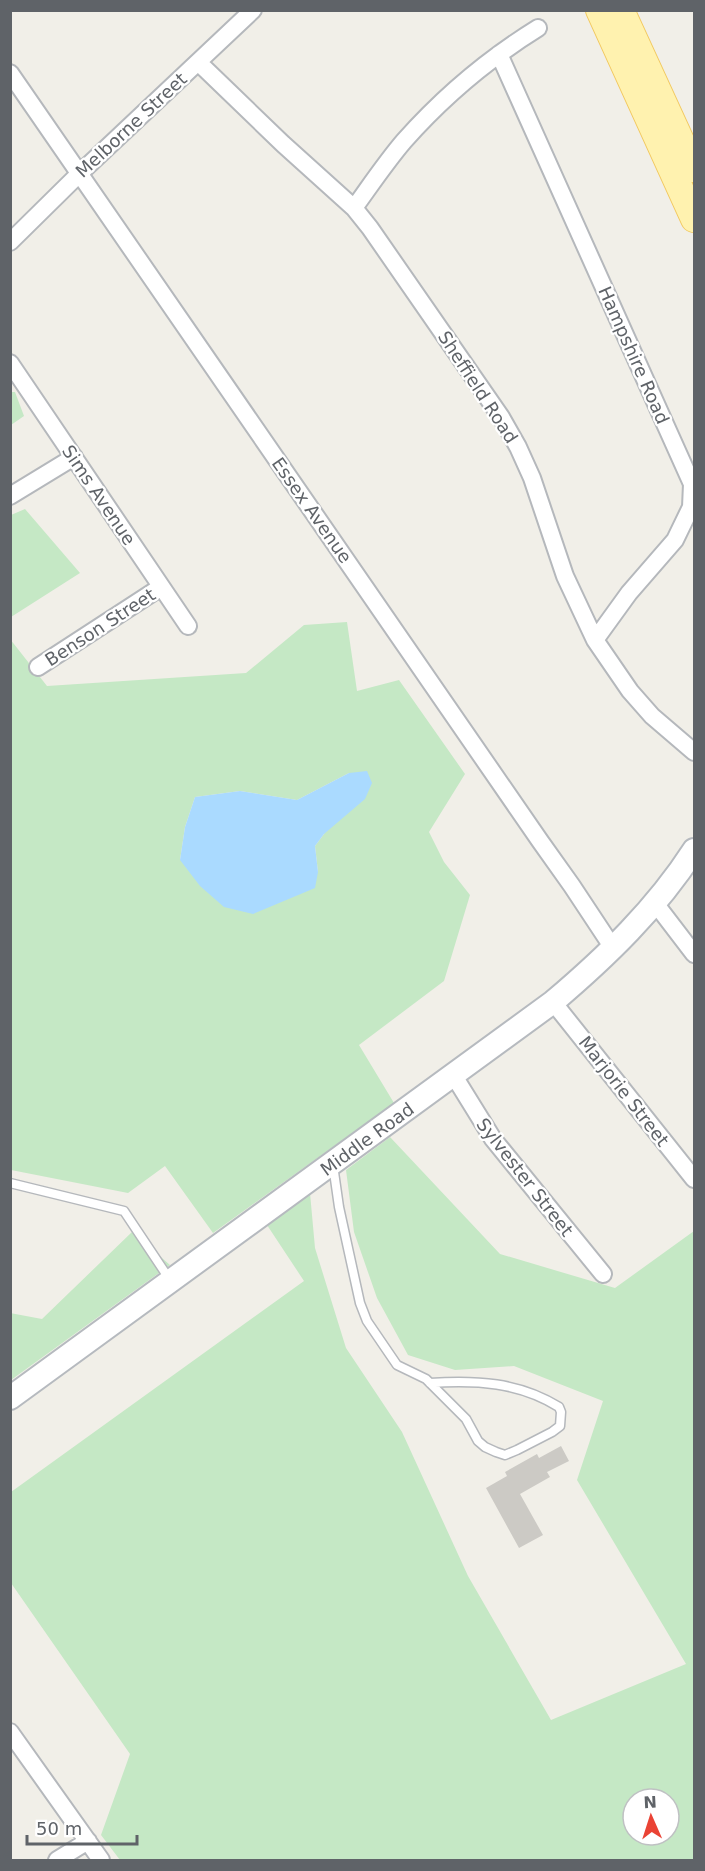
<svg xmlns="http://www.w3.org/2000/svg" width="705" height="1871" viewBox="0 0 705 1871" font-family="'DejaVu Sans',sans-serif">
<rect width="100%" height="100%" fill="#f1efe8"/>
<path fill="#c5e8c5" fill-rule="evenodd" d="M11,392H15L24,416L11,425Z
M25,509L80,573L11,617V515Z
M347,622L357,691L399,680L465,774L429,832L444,862L470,895L444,981L359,1045L394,1103L213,1233L165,1166L128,1193L11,1170L10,639L47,686L246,673L304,625ZM349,773L324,834L315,846L318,872L180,860L185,827L195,797L240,791L297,800Z
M390,1137L500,1254L615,1288L694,1231V1860H120L101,1835L130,1754L11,1583V1492L304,1281L267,1225L310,1193L315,1248L346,1348L402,1432L468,1576L551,1720L686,1664L577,1480L603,1401L514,1366L455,1370L408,1355L377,1298L354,1232L346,1170ZM633,1799H669V1835H633Z
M132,1232L170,1265L11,1380L10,1313L42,1319Z"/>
<path fill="#aadaff" d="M367,771L372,783L365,799L324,834L315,846L318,872L315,888L253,914L224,907L200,886L180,860L185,827L195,797L240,791L297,800L349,773Z"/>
<path fill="#cccac5" d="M561,1446L569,1461L547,1472L550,1477L520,1494L543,1535L519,1548L486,1488L507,1476L505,1472L537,1454L539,1458Z"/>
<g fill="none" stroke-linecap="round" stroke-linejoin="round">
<defs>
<path id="lane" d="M333,1165L339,1207L360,1303L367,1321L397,1365L426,1379L466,1419L478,1441L485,1447L496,1452L505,1455L517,1450L552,1432L560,1426L561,1412L559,1407C519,1382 476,1380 430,1383
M10,1183L124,1211L170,1280"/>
<path id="street" d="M499,54L692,484L691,507L675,540L629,593L595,640
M198,62L283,144L354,208L370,228L501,417L518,447L532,478L565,576L595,640L630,691L652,716L694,752
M10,73L540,841L572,886L613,948
M354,208C370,186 386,162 404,141C443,97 488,59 538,28
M10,242L79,174L253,10
M10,363L188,626
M10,496L74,457
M38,667L161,587
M655,903L694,954
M553,1002L694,1179
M454,1076L493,1139L603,1274
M10,1732L101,1860
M57,1860L88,1841"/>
<path id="secondary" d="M10,1398L553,1002C606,957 656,909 694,850"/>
<path id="primary" d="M599,10L694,219
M621,10L694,169"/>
</defs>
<use href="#lane" stroke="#b5b8bc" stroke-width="11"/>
<use href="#street" stroke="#b5b8bc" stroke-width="20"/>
<use href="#secondary" stroke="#b6babf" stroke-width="26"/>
<use href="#primary" stroke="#f2c960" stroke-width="28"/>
<use href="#lane" stroke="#fff" stroke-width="8"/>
<use href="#street" stroke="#fff" stroke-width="16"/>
<use href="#secondary" stroke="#fff" stroke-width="22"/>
<use href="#primary" stroke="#fff2af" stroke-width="26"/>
</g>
<g text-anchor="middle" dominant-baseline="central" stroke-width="4.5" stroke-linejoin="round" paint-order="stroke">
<g font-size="18" fill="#5f6368" stroke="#fff">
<text transform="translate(131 125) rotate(-43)">Melborne Street</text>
<text transform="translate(634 355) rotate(66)">Hampshire Road</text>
<text transform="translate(478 387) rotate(57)">Sheffield Road</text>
<text transform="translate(99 495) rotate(56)">Sims Avenue</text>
<text transform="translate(312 510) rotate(55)">Essex Avenue</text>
<text transform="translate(100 627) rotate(-33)">Benson Street</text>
<text transform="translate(624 1091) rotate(52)">Marjorie Street</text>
<text transform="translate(367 1139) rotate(-36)">Middle Road</text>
<text transform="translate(525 1177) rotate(52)">Sylvester Street</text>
</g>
</g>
<rect width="705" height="1871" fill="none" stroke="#5f6368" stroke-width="24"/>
<g transform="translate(651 1817) rotate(357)"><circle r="28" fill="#ffffff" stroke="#bfc1c3" stroke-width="1.5"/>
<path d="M0-4.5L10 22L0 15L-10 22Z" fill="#ea4335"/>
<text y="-9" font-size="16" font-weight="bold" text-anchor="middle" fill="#5f6368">N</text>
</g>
<path d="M27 1835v9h110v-9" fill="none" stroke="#5f6368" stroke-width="3"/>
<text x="36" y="1835" font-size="18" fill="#5f6368" stroke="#ffffff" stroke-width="4.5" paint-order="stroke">50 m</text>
</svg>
